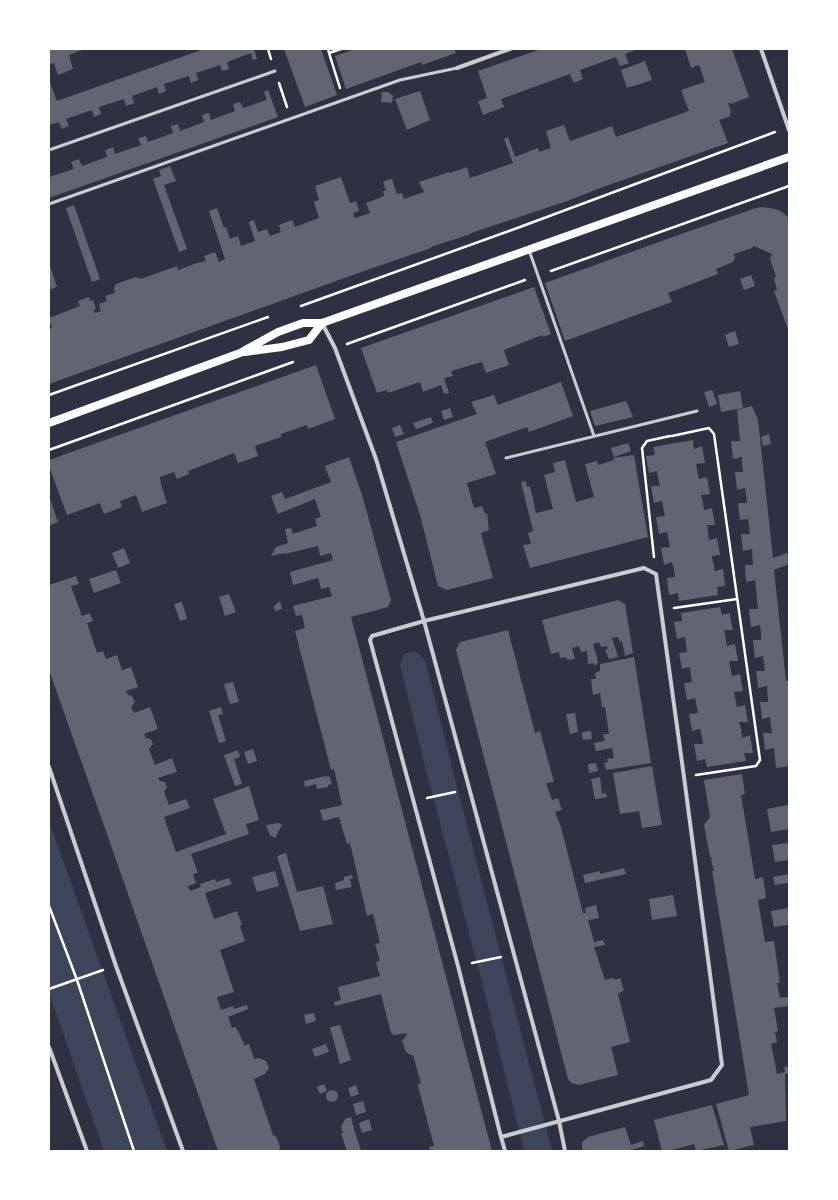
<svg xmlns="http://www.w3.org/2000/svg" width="838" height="1200" viewBox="0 0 838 1200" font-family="'DejaVu Sans',sans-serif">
<rect width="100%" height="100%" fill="#2d3142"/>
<path fill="#3c4559" d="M415,651L425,660L458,791L552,1151H524L482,982L428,778L400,665L404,654Z
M49,821L167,1151H104L49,993Z"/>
<path fill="#626471" d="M49,49H84L69,55L73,69L58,75L54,63L49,65Z
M204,49H254L257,59L253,60L251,53L227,62L229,69L226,70L222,71L220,65L196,73L198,80L191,83L189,76L164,84L166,91L164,92L159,94L157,87L132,96L134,103L126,106L124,99L99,107L101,114L94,117L92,110L66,119L69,126L62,129L59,122L49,125V80L57,101Z
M284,49H321L337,95L305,107Z
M355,49H454L456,53L422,65L421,62L346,89L335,56Z
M541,49H638L625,54L629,63L620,66L616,57L580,70L583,79L574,83L570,74L501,99L504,107L483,115L478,101L487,98L478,71Z
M685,49H732L749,97L731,104L730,103H728L731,112L729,117L719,120L728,143L603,187L570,200L471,233V234L431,247V248L364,271L49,384V329L52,328L49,318L80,306L78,301L89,297L90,301L93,300L96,309H94L95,313L101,311L99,304L107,301L105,296L115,293L114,289L116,284L136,277L141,279L177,266L178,270L194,264L206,261L204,256L215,252L219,262L225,259L209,211L217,208L224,228L226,227L230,239L238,236L241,246L255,241L249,222L254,220L258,232L267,229L270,236L281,232L279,225L292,220L295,227L319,218L314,202L319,200L315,186L341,177L350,203L356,201L359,211L353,213L355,218L370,213L366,203L384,196L383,191L386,190L383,182L387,180L392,179L397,194L402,193L404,199L424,192L419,182L449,172L450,173L467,167L470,178L513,163L504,139L508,137L515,157L538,148L539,152L551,148L546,131L564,125L570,141L612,126L616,137L689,111L681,90L705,82L699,65L691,68Z
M645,61L652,80L627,88L621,70Z
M268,90L278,117L49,198V177L74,169L71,162L79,159L82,166L107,157L105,150L113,147L115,154L141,145L138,138L146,136L148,142L173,133L171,126L178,124L180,131L204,122L202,115L209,113L211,120L235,111L233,104L240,102L243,108L267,100L264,92Z
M420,91L430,120L407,130L395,99Z
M382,92H388L393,96L392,103L381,102Z
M170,166L176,181L164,185L187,249L179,252L153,179L161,176L159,170Z
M74,205L100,279L92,282L66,208Z
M763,207L776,209L782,212L789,218V332L774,291L777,290L774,279L776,276L770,259L772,254L754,246L752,248L734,254L735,258L733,262L716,269L718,274L668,293L672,302L565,341L545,283L684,233L756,208Z
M49,263L57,287L49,290Z
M751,275L755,286L744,290L740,279Z
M534,287L551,334L543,337L542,335L504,350L509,365L486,373L482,362L451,371L453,376L444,378L449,393L444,394L441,385L423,392L420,382L388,393L387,390L377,393L361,348Z
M735,331L739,344L729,347L725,335Z
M316,365L335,419L308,429L307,425L281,434V437L255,446L258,456L238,463L234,453L188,471L189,474L177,479L174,472L160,477L161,484L167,503L142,512L136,495L120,501L122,507L104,514L100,503L67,515L49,466V460Z
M561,382L573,416L529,432L527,427L485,442L496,474L467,483L474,508L482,506L485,514L487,513L489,530L481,533L493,578L447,590L438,586L420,515L396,442L477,414L471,402L494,395L498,405Z
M712,390L717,404L709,407L704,392Z
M740,391L743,408L721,412L718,395Z
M626,401L633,417L595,426L590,411Z
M752,406L758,420L773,558L787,553L789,559V564L774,570L786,681L789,680V766L776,768L774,748L765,750L763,733H772L770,717L762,719L760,702H768L767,686L758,688L756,671H765L763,656L755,658L753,640H761V633L760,625L751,627L749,609H758L756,589L755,580L746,582L745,565H753L752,549L743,551L741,534H750L748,519L740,520L738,503H747L745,488L737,490L735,472H743L742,464V457L733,459L731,441H740L737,410Z
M450,408L453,417L444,420L441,411Z
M431,417L433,423L416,429L413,423Z
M400,425L404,434L395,437L392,428Z
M769,434L771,444L763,446L761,437Z
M693,440L694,449L702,446L705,463L696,464L699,479L707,477L710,494L701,495L703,503L704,510L712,508L715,525H707L708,532L709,540L717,538L720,555L712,556L713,563H714V571L723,569L725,586L717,587L718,595L679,601L678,593L669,595L667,578L675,577L674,569L672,562L664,565L661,548L670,547L667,532L659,534L656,517L665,516L662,501L654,503L651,486H660L658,478L657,471L649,473L646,456L655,455L653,447Z
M628,443L631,451L614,457L611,448Z
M634,455L648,537L530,568L523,545L531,544L528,533L533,531L521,482L526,481L527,487L530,486L536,513L553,509L544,475L555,472L553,463L565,460L576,502L594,497L585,464L597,461L598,465L614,460L613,458Z
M349,457L363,498L391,600L388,607L351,617L492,1151H430L429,1147L434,1146L418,1086V1084L421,1083L413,1055H411L406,1052L402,1041L407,1035L406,1033L394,1035L391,1033L381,994L335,1006L334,1002L341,1000L338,987L380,976L376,962L380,961L375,944L380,943L373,914L367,916L350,843L347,844L339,817L323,821L320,810L342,805L334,769L331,770L295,631L305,628L302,615L296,616L293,606L332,596L329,587L321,589L318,578L293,585L290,572L333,560L331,553L320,556L318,546L285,554V553L271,556L276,547L288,543L285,529L291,528L293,534L317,526L315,519L321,517L315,499L278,514L271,496L282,492L285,499L331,482L325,466Z
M49,496L58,522L49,526Z
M124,548L130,563L118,568L112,553Z
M116,570L121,583L94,593L89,579Z
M76,576L79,584L71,586L82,616L90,613L93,621L87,623L97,653L103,651L106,659L117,655L122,670L131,667L138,687L126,691L128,695L132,696L135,702L131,707L134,713L150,707L158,729L144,734L146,738L151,739L153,744L149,749L155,765L172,758L177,772L158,778L160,781L165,782L167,788L164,791L169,805L186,799L190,808L164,817L176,852L226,834L213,799L249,786L259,820L246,824L249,834L191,854L198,873L193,874L196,883L188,886L190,891L201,887L200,884L215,879L216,882L229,878L232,884L205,893L214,919L237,911L242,925L240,926L245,941L220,950L234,992L217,997L221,1010L233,1006L234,1009L247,1005L248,1009L228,1017L232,1028L236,1027L245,1046L249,1044L254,1059L259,1058L266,1061L269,1068L265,1074L254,1079L273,1135L277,1138L280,1147L279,1151H218L108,837L49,670V585Z
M229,594L236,612L225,616L219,597Z
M618,600L625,604L633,653L625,656L622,641L620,642L618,637L612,638L618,657L609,659L605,650L608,649L607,646L601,647L599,642L593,644L598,662L596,665H594L593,663L588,664L587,651L581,652L579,646L572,648L575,659L567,660L566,657L560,658L559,652L551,654L542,620Z
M280,601L282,609L275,611L274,606Z
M182,602L187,619L180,621L174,604Z
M720,607L722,615L730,613V616L733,630H724L727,646L735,644L738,661H729L732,676L740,674L743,691L734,692L737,707L745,705L748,722H739L741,729L742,730L741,731L742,738L750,735L753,753H744L746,761L707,767L705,759L697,761L694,744H703L702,737L700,729L692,731L689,714L698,713L695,698L687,700L684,683L692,682L691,675H690L691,674L690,667L682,669L679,653L687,652L685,637L677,639L674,622L682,621L681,613Z
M508,630L535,733L540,731L554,782L546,783L552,800L558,798L562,810L555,812L561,827L583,913H586L585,908L596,905L599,918L588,920L594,942L603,940L605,945L594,947L605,980L613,978L614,980L620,978L624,990L618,994L630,1042L611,1047L618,1075L579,1085L571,1083L568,1079L456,650L460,642Z
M634,657L651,763L606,770L604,763L608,762L607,759L614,758L612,748L596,751L594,743L605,741L603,734H609L605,707H602L600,693L593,695L591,679H596L595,673L600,671V664Z
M233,682L239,702L230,704L224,684Z
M221,707L223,714L218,715L226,741L219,743L209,711Z
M575,713L578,732L570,734L566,714Z
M591,731L592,739L583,740L582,732Z
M253,749L257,761L248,764L244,752Z
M238,750L240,757L234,759L242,784L235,786L224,755Z
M596,763L598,771L589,773L588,764Z
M652,766L662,825L642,828L639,811L620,814L613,773Z
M742,774L745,794L741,795L755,879L763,877L766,898L758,900L765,942L774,941L780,983H777L780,998L789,997V1006L774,1008L778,1031L775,1032L777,1042L771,1044L777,1074L785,1072L784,1067H789V1074H785L786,1121L750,1127L754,1145L729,1151L716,1104L749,1095L712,871H714L712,864L711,857H710L704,825L710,817L704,780Z
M326,776V777L329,776L332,784L328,785V787L317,789L316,784L305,787L304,781Z
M600,777L602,794L606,793L607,797L595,799L591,779Z
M788,805L789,829L771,832L767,809Z
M278,823L282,825L275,838L270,835L266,825Z
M789,843V860L775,862L772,845Z
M286,853L297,892L323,886L333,924L300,931L277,856Z
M624,868L626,874L585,883L583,875L600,871V874Z
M275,871L279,886L257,892L252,877Z
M789,874L788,883L775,885L773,877Z
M352,875L353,878L350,879L352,887L336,890L335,883L344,880V877Z
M673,895L677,916L652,920L649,899Z
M788,908V925L774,927L771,911Z
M314,1013L316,1021L306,1024L304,1015Z
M340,1025L351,1060L340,1064L330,1027Z
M326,1044L329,1052L315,1057L312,1049Z
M324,1084L327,1091L320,1094L317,1087Z
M356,1085L359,1094L351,1097L348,1088Z
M326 1096a6 6 0 1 1 12 0a6 6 0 1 1-12 0Z
M363,1101L366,1112L356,1115L353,1104Z
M712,1105L724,1145L696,1151L694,1144L668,1151H662L654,1120Z
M351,1117L354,1129L361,1151H347L341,1133H343L341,1127L345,1119Z
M369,1119L372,1130L362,1133L359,1123Z
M625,1127L631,1145L643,1141L644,1146L628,1151H582V1142L588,1137Z"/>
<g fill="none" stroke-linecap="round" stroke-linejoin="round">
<path stroke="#fff" stroke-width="2.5" d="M268,49L271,59
M328,49L329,53
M279,83L287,107
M340,88L329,53L341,49
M551,271L789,186
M301,306L520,227L775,132
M347,344L525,280
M49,395L268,317
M672,436L709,428L714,434L760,760L756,766L696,775
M49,450L293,362
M654,557L642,448L647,441L670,436
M674,608L737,599
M427,798L455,792
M49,906L77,980L134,1151
M472,963L501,957
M49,989L103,970"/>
<path stroke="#caccd0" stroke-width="3" d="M49,150L275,71
M49,204L400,80L457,68
M529,250L594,436
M506,458L697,411"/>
<path stroke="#caccd0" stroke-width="4" d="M761,49L789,130
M457,68L510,49
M322,323L335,348L376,459L424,621L559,1121L565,1151
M49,767L116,966L183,1151
M49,1047L87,1151
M501,1137L711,1080L722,1065L684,777L656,574L644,568L424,621L372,636L370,640L458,966L501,1137L505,1151"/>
<path stroke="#fff" stroke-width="8" d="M245,352L282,347L309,340L322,323
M49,423L240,353L278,332L303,323H322L789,157"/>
</g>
<rect width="838" height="1200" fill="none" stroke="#ffffff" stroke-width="100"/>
</svg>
